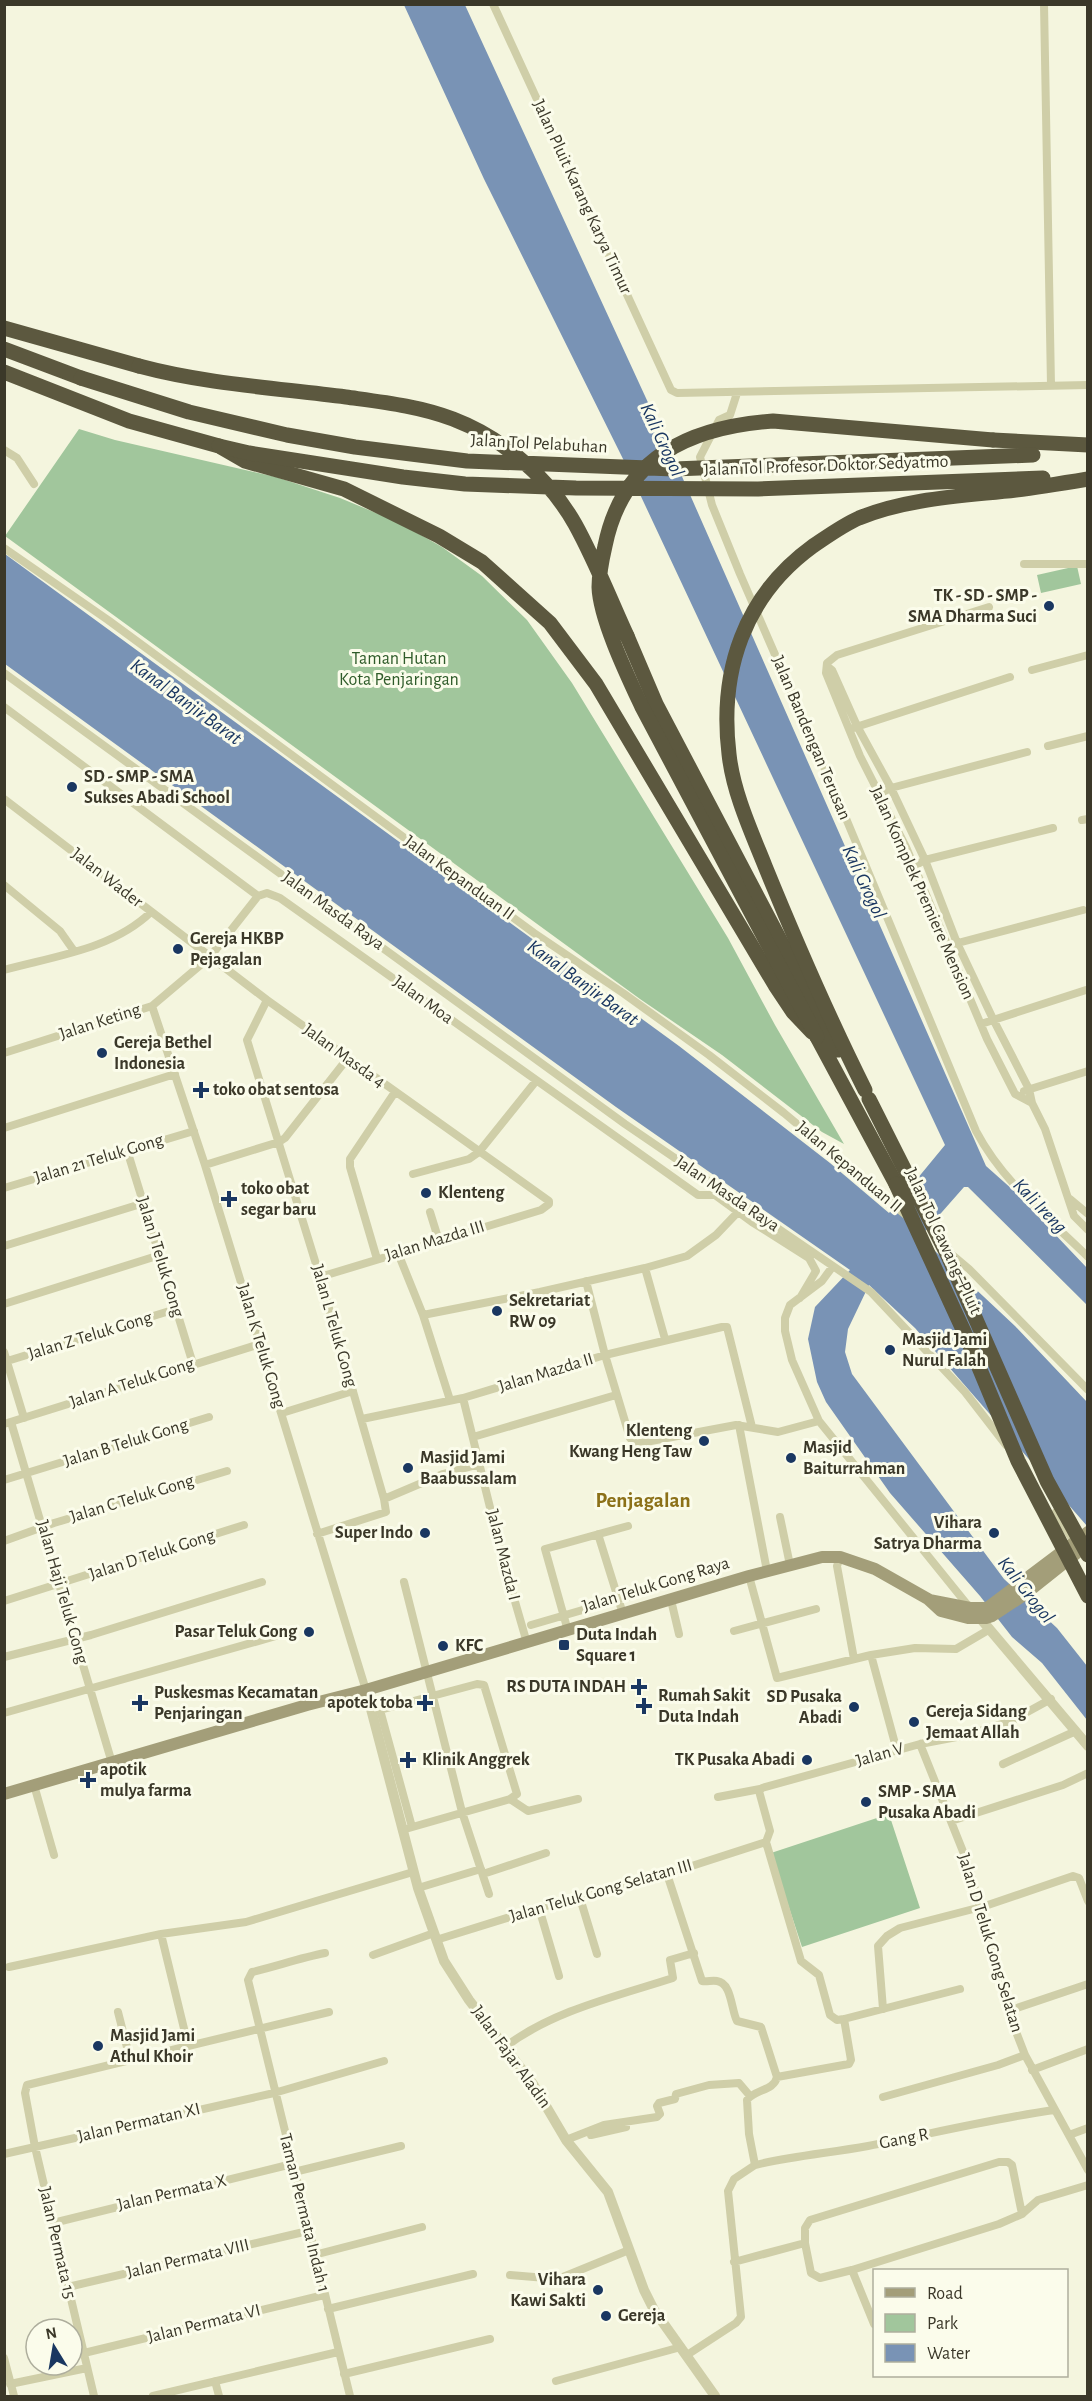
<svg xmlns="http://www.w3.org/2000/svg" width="1092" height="2401" viewBox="0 0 1092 2401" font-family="'Alegreya Sans',sans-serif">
<rect width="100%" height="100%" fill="#f4f5de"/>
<path fill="#a1c69c" d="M79,429L115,440L276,477L340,498L398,522L442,547L482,576L527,620L572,683L728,938L775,1025L844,1144L822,1132L722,1055L640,999L5,536Z
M1077,566L1081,584L1041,593L1037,575Z
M889,1814L920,1908L802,1947L771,1853Z"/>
<path fill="#7993b5" d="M404,5H465L680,472L986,1166L1013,1190L1087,1268V1305L968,1187H964L920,1237L1015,1326L1087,1402V1526L915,1328L869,1285L848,1329L845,1352L852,1374L1004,1579L1057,1628L1087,1666V1720L1042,1663L1012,1637L980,1596L890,1493L826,1402L817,1382L808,1339L815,1307L850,1270L616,1107L5,664V554L679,1046L830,1163L889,1213L945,1145L630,473L484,179Z"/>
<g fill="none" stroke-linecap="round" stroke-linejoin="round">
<path stroke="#cfcea8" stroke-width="8" d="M493,4L671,390L677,393L1088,385
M1044,4L1051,385
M737,393L730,415L719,420L700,457L712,505L740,574L840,804L976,1131C1002,1181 1048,1218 1088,1257
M4,450L17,458L34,484
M4,548L108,620L534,933L623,993L709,1055L784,1113L908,1217
M1024,564H1088
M989,607L837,655L827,663L826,673L860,756L906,847L987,1039L1015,1094L1032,1103
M827,666L832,670L857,726L891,788L925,860L957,943L993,1019L1029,1089L1032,1103L1045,1129L1074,1216L1088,1230
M1032,670L1088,655
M4,673L625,1124L871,1292L965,1392L1006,1445
M4,707L258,896
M853,728L1010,677
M1048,746L1088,736
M878,794L891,788L1027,752
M4,799L267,1000L549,1201V1204L541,1210L320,1277
M1082,820L1088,819
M914,866L925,860L1053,828
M4,885L60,931L74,951
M258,896L267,893L280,898L698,1195H715L752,1222L809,1258L816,1271L800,1298
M954,944L1083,910
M4,970C55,956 113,949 151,912
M267,1000L247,1040L320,1277L384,1499L386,1512L317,1534
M152,1006L205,1165L365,1687
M981,1024L1086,990
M4,1053L152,1006L210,957L258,896
M1024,1091L1088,1071
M4,1128L175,1074
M127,1150L193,1364
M205,1165L279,1142L285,1138L347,1059
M413,1174L469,1159L479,1152L536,1081
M4,1188L194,1131
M1070,1199L1088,1214
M430,1212L439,1241
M4,1246L144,1203
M398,1253L423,1315L450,1400
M950,1253L969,1269L1088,1390
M377,1259L350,1167V1159L395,1092
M833,1266L822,1281L790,1305L785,1318V1331L792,1360L819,1421L970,1608
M645,1268L665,1339
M586,1281L605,1355L630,1438L635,1444L736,1425L778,1432L819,1421
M4,1304L160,1255
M423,1315L540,1292L645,1268L687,1256L716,1235L738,1212
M4,1352L24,1418
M4,1362L176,1309
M463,1398L503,1560L527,1643
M282,1413L353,1391
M362,1419L463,1398L605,1355L722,1327H727L752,1427
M11,1422L112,1763
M4,1424L260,1344
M739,1425L767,1571
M473,1437L616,1395
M4,1480L209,1417
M384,1499L443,1474L480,1464
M1056,1512L1072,1539
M780,1517L790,1565
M598,1534L623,1614
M4,1541L54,1523L227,1471
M840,1557L837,1566L854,1659
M749,1576L777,1678L871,1655L915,1648L956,1649L990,1629
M404,1582L462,1812L489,1894
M671,1600L679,1634
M4,1601L244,1525
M531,1625L641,1593
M568,1631L545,1549L628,1526
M734,1631L816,1609
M871,1655L897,1751
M4,1657L91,1635L262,1582
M4,1713L276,1636
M920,1744L968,1864L1008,2011L1025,2055L1088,2170
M1003,1764L1076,1731
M34,1785L54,1855
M718,1797L760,1789
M510,1799L528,1811L578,1799
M951,1821L1063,1785L1088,1773
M402,1830L510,1799L517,1794L484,1685L477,1684L380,1710L412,1827
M766,1842L770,1831L759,1791L762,1788L920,1744L967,1735L1011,1721L1051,1699
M766,1842L801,1961L819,1975L830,2015L837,2020L844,2019L960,1989
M483,1874L546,1853
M667,1874L702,1981C707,1982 712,1980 717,1981C732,1983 731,2010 737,2021L761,2027L777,2077C774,2091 755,2089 747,2100L749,2134L755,2165L734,2179L728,2191L741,2317L736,2323L687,2355
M418,1888L481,1869
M580,1898L597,1954
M539,1908L559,1976
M161,1934L188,2045
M436,1940L539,1908L667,1874L766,1842
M325,1953C300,1958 277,1966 252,1972L248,1980L350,2396
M373,1955L434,1933
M9,1967L161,1934L246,1922L413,1872
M883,2009L878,1946L887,1936L900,1928L985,1906L1073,1876L1079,1878L1088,1901
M1008,2011L1088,1984
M118,2012L130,2059
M505,2047C552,2011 617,1996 673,1978L670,1960L694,1953
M1032,2070L1088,2049
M777,2077L849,2064L851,2060L844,2019
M883,2097L998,2065L1025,2055
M591,2135L626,2127
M1069,2135L1088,2128
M566,2140L604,2125L657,2117L660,2114L657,2106L659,2103L675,2099L676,2094L709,2085L739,2083L750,2096
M4,2154L274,2093L384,2061
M755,2165C792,2156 830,2153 868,2146C930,2134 991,2119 1054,2110
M294,2172L401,2146
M53,2223L292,2164
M805,2243V2228L810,2220L999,2162H1008L1012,2165L1022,2214
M314,2255L422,2227
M734,2262L805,2243L811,2273L820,2278L852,2270L999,2224L1022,2214L1038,2200L1088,2185
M852,2270L874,2324
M510,2275L558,2279L629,2250
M68,2287L308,2231
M328,2309L473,2274
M84,2353L324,2295
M4,2358L14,2396
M344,2374L490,2339
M215,2381L219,2396
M556,2381L681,2347
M10,2384L87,2368
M94,2396L35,2147L25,2093L27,2085L329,2012
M153,2396L338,2352"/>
<path stroke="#cfcea8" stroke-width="10" d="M980,1618L1088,1746
M366,1690L418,1888L444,1961L469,2000L533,2084L566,2140L608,2192L644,2290L654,2310L715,2396"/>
<path stroke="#a39e79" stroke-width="12" d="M929,1600L970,1608H987L1088,1532
M4,1794L307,1705L366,1690L749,1576L822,1557H840L875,1569L928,1599L941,1611L968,1618H986L992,1616L1024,1595L1088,1544"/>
<path stroke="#5c583f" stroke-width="15" d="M4,328L139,366
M4,349L81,378
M4,372L129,421L219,446L245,461L344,489L439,536L482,562L550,623L596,684L775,985L793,1012L812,1032
M993,440L1088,445
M627,636L656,704L838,1050
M817,1037L896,1184"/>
<path stroke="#5c583f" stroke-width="15" d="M139,366C206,384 277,388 346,397C382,402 419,406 453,419C503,438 549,478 575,524C595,560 610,599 627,636
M81,378L189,412L287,435L355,447L467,461L674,469L1033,455
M219,446L249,453L403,477L465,484L576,488L758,489L1043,478
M817,1037L642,707C628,677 600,619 599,587C599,573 602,559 605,546C623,457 690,427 773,421L993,440
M865,1090C828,1016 796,942 765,866C751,831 733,792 729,754C719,671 744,596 813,546C828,536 843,525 859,518C908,498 964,496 1016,490C1040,487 1064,483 1088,479
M869,1099L948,1256L1047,1481L1088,1555
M896,1184L966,1336L1018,1461L1088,1596"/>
</g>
<g fill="#1a3761" stroke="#fbfceb" stroke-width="2">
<circle cx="1049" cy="606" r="6"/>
<circle cx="72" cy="787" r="6"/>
<circle cx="178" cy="949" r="6"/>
<circle cx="102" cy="1053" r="6"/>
<path d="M198 1081h6v6h6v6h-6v6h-6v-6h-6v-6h6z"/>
<circle cx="426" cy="1193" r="6"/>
<path d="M226 1190h6v6h6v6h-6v6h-6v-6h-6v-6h6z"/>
<circle cx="497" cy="1311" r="6"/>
<circle cx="890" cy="1350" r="6"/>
<circle cx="704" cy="1441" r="6"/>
<circle cx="791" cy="1458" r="6"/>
<circle cx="408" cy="1468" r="6"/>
<circle cx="425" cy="1533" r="6"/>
<circle cx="994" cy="1533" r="6"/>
<circle cx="309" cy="1632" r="6"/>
<rect x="558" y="1639" width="12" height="12" rx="3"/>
<circle cx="443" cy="1646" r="6"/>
<path d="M636 1678h6v6h6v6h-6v6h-6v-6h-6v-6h6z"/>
<path d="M137 1694h6v6h6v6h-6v6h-6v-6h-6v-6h6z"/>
<path d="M422 1694h6v6h6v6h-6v6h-6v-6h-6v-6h6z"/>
<path d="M641 1697h6v6h6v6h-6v6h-6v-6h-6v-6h6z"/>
<circle cx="854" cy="1707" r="6"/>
<circle cx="914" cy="1722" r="6"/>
<path d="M405 1751h6v6h6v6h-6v6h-6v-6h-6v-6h6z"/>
<circle cx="807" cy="1760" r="6"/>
<path d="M85 1771h6v6h6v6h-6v6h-6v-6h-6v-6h6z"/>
<circle cx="866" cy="1802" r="6"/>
<circle cx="98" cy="2046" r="6"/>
<circle cx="598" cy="2290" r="6"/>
<circle cx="606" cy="2316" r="6"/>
</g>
<g text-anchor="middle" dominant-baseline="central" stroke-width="6" stroke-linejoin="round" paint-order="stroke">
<g font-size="18" fill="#3b3829" stroke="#fbfceb">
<text transform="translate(582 197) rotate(65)">Jalan Pluit Karang Karya Timur</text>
<text transform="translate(539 444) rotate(3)">Jalan Tol Pelabuhan</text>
<text transform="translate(826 466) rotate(-2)">Jalan Tol Profesor Doktor Sedyatmo</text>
<text transform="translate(811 738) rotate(67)">Jalan Bandengan Terusan</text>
<text transform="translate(107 878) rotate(38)">Jalan Wader</text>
<text transform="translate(459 878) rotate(36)">Jalan Kepanduan II</text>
<text transform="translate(922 893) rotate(66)">Jalan Komplek Premiere Mension</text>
<text transform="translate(333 911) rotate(36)">Jalan Masda Raya</text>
<text transform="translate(423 1000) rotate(36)">Jalan Moa</text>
<text transform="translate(100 1022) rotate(-18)">Jalan Keting</text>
<text transform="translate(344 1056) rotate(36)">Jalan Masda 4</text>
<text transform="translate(99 1159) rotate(-17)">Jalan 21 Teluk Gong</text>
<text transform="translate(849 1167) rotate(40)">Jalan Kepanduan II</text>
<text transform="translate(727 1194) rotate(34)">Jalan Masda Raya</text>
<text transform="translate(435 1241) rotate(-17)">Jalan Mazda III</text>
<text transform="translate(943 1241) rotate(65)">Jalan Tol Cawang–Pluit</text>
<text transform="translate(160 1257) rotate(73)">Jalan J Teluk Gong</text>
<text transform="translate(334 1326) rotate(74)">Jalan L Teluk Gong</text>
<text transform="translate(90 1336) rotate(-17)">Jalan Z Teluk Gong</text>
<text transform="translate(261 1346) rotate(73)">Jalan K Teluk Gong</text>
<text transform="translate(546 1373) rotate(-17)">Jalan Mazda II</text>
<text transform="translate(132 1383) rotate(-18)">Jalan A Teluk Gong</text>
<text transform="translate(126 1443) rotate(-17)">Jalan B Teluk Gong</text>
<text transform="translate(132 1499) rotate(-17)">Jalan C Teluk Gong</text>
<text transform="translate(152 1555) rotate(-18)">Jalan D Teluk Gong</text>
<text transform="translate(503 1555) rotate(76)">Jalan Mazda I</text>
<text transform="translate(656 1585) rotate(-17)">Jalan Teluk Gong Raya</text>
<text transform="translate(62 1592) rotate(74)">Jalan Haji Teluk Gong</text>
<text transform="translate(880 1755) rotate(-16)">Jalan V</text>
<text transform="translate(601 1891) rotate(-16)">Jalan Teluk Gong Selatan III</text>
<text transform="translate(990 1943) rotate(73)">Jalan D Teluk Gong Selatan</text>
<text transform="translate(511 2057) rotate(54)">Jalan Fajar Aladin</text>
<text transform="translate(139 2123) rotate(-13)">Jalan Permatan XI</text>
<text transform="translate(904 2139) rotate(-11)">Gang R</text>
<text transform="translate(172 2193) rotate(-13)">Jalan Permata X</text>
<text transform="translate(304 2213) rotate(76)">Taman Permata Indah 1</text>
<text transform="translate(57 2243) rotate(77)">Jalan Permata 15</text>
<text transform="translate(188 2259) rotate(-13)">Jalan Permata VIII</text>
<text transform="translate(204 2324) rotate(-14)">Jalan Permata VI</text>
</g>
<g font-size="18" font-weight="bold" fill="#3b3829" stroke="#fbfceb" text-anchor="start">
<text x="1037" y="596" text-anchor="end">TK - SD - SMP -<tspan x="1037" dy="21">SMA Dharma Suci</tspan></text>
<text x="84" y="777">SD - SMP - SMA<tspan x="84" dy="21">Sukses Abadi School</tspan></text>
<text x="190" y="939">Gereja HKBP<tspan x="190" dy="21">Pejagalan</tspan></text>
<text x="114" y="1043">Gereja Bethel<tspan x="114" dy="21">Indonesia</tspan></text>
<text x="213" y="1090">toko obat sentosa</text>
<text x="241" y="1189">toko obat<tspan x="241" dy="21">segar baru</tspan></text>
<text x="438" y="1193">Klenteng</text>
<text x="509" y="1301">Sekretariat<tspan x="509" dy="21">RW 09</tspan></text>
<text x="902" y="1340">Masjid Jami<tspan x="902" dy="21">Nurul Falah</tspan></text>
<text x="692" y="1431" text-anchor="end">Klenteng<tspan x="692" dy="21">Kwang Heng Taw</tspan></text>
<text x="803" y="1448">Masjid<tspan x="803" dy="21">Baiturrahman</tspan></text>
<text x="420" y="1458">Masjid Jami<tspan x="420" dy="21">Baabussalam</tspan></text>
<text x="982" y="1523" text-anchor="end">Vihara<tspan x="982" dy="21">Satrya Dharma</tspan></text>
<text x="413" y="1533" text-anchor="end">Super Indo</text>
<text x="297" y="1632" text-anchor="end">Pasar Teluk Gong</text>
<text x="576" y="1635">Duta Indah<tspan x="576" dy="21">Square 1</tspan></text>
<text x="455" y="1646">KFC</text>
<text x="626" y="1687" text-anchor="end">RS DUTA INDAH</text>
<text x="154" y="1693">Puskesmas Kecamatan<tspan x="154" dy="21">Penjaringan</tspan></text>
<text x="658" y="1696">Rumah Sakit<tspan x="658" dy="21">Duta Indah</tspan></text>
<text x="842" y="1697" text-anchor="end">SD Pusaka<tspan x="842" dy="21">Abadi</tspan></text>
<text x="413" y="1703" text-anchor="end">apotek toba</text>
<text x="926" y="1712">Gereja Sidang<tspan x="926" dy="21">Jemaat Allah</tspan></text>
<text x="422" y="1760">Klinik Anggrek</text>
<text x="795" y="1760" text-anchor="end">TK Pusaka Abadi</text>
<text x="100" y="1770">apotik<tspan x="100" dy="21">mulya farma</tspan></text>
<text x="878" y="1792">SMP - SMA<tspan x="878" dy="21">Pusaka Abadi</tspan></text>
<text x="110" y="2036">Masjid Jami<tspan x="110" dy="21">Athul Khoir</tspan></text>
<text x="586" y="2280" text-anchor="end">Vihara<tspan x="586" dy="21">Kawi Sakti</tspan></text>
<text x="618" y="2316">Gereja</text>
</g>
<g font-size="18" fill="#2f5c2a" stroke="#fbfceb">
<text x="399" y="659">Taman Hutan<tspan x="399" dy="21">Kota Penjaringan</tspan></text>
</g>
<g font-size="20" font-style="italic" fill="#1a3761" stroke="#fbfceb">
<text transform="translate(662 440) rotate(65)">Kali Grogol</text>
<text transform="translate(186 702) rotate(36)">Kanal Banjir Barat</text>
<text transform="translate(864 882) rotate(65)">Kali Grogol</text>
<text transform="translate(583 983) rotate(36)">Kanal Banjir Barat</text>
<text transform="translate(1040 1206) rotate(46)">Kali Ireng</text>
<text transform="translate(1026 1590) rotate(52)">Kali Grogol</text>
</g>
<g font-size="21" font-weight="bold" fill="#8c7119" stroke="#fbfceb">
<text x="643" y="1500">Penjagalan</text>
</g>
</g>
<rect width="1092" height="2401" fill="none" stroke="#3b3829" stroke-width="12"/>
<rect x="873" y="2269" width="195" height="108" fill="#fbfceb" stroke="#aeae9d" stroke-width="1.5"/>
<rect x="885" y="2288" width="30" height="9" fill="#a39e79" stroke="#aeae9d" stroke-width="1.5"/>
<text x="927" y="2299" font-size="18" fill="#3b3829">Road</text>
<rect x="885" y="2314" width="30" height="18" fill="#a1c69c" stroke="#aeae9d" stroke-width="1.5"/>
<text x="927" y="2329" font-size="18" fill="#3b3829">Park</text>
<rect x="885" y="2344" width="30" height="18" fill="#7993b5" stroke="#aeae9d" stroke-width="1.5"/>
<text x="927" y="2359" font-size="18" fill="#3b3829">Water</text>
<g transform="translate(54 2347) rotate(349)"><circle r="28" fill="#fbfceb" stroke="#aeae9d" stroke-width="1.5"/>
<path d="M0-4.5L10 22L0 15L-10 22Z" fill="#1a3761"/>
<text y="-9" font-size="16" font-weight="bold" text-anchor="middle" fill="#3b3829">N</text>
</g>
</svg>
